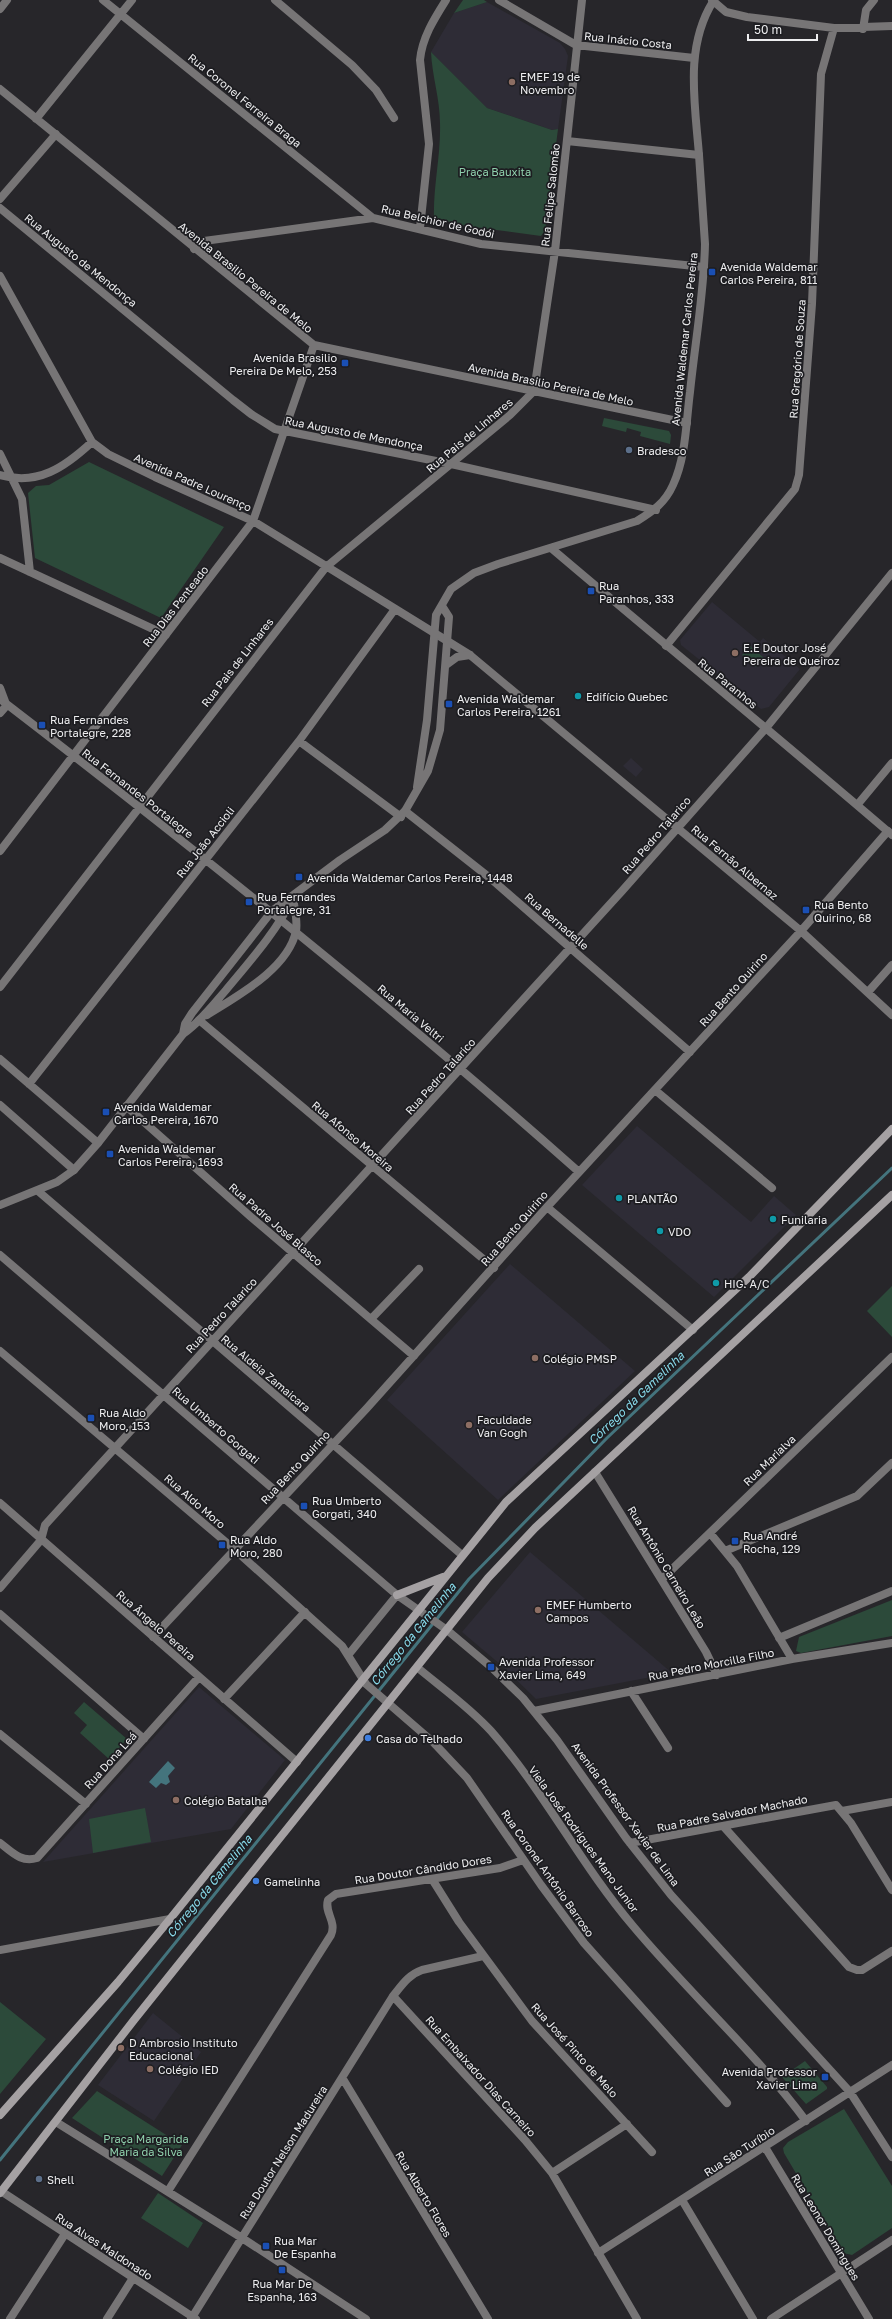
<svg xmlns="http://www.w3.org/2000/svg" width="892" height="2319" viewBox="0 0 892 2319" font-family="'Golos Text',sans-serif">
<rect width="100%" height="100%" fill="#27262a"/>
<path fill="#2e2c36" d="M487,2L560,43L565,49L568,56L558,129L552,130L487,108L431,52L454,13Z
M712,602L760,642L763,638L800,669L769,707L761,709L681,645L680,640Z
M631,758L643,769L636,777L623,766Z
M637,1126L751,1222L774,1196L796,1215L714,1297L582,1185Z
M510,1264L635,1371L498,1500L387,1400Z
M530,1552L672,1673L536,1699L501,1665L462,1632Z
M199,1687L285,1760L231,1829L43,1862Z
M153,2013L201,2052L154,2121L98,2085Z"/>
<path fill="#2c4a3a" d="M463,0H484L487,2L454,13Z
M431,52L487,108L552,130L558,129L545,231L541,236L466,226L434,218C433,186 441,155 440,123C440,99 432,76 431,52Z
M604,418L669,431L671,435L670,444L640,436L641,432L627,428L626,432L602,426Z
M89,462L224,527L161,618L35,558L28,493L36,486L49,485Z
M750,646L764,658L756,667L742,655Z
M892,1286V1337L867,1311Z
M892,1600V1636L801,1653L796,1651L799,1637Z
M84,1702L127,1739L109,1759L80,1733L87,1725L74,1713Z
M145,1808L151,1842L93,1853L89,1819Z
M0,2002L46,2039L0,2094Z
M805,2061L827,2087V2089L806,2104L782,2077Z
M97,2091L182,2145L162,2176L72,2118Z
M844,2109L892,2186V2228L852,2255L843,2253L784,2153L783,2148L788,2142Z
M158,2193L203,2223L188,2248L141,2218Z"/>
<path fill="#44747d" d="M168,1761L175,1768L168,1776L170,1782L166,1785L161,1783L156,1788L149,1782Z"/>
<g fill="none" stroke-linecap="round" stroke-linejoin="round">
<path stroke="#44747d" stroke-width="3" d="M0,2160L469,1579L607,1438L892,1168"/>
<path stroke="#777576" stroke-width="8" d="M103,0L373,218
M275,0L352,65L376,90L394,118
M499,0L576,45L694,58
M712,0L726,12L747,17L834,28L892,26
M0,9L7,0
M863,29L866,10L874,0
M0,89L314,345L687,423
M36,119L132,0
M567,141L699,155
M0,199L56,134
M0,208L233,400L251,414L275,429L451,464L656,510
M420,228L429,144L420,60C422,38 434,19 446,0
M194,249L204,241L373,218L481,244L704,267
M0,276L92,442L108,454L155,477L253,521L470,655L801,931L892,1015
M0,454L22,499L30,572
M0,475C38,486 65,467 92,442
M0,558L166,635
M666,646L795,489L799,475L812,304L821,74L834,28
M0,688L6,704
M0,699C198,851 393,1007 579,1172
M0,713L7,705
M299,741L401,817
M858,804L892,763
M405,811L490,878L690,1052
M0,851L253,521L314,345
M0,987L326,567L510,415L534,391L555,251L582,0
M868,992L892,965
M199,1020L494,1268
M0,1059L98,1143
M29,1084L299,741L395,609
M655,1090L772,1188
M0,1105L74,1170
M126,1106L251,1217L414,1356
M38,1191L462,1555
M547,1207L693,1330
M0,1255L397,1595L447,1630L491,1667L523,1698L557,1740L626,1838L671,1895L850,2092L892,2157
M371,1319L419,1269
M0,1351L234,1549L342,1646L366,1684L433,1742L467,1778L541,1885L584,1943L727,2103
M595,1472L706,1652L717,1675
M0,1503L297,1762
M710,1533L737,1566L792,1659
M725,1551L857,1496L892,1463
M662,1579L892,1357
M0,1588L41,1540L45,1525L622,891L766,728L892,573
M0,1614L144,1739
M153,1637L367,1408L547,1207L801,931L888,831
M779,1638L892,1591
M349,1654L397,1595
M418,1668C442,1688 469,1707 491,1731C544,1791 581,1865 633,1926C689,1993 754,2051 806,2121
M631,1691L668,1748
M224,1699L305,1612
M534,1711L792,1659L892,1643
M0,1734L86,1804
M842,1811L892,1802
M724,1827L849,1967L857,1970H862L892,1951
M0,1843C12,1852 21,1863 37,1858L199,1677
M630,1843L836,1805L851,1823L892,1890
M432,1879L459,1922L532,2021L652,2152
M0,1950L170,1919
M393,1996L525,2140L552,2173L637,2319
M343,2079L488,2319
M56,2122L242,2238L366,2319
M765,2147L869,2319
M552,2173L627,2124
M1,2191L196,2319
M168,2191L331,1935C337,1921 324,1913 328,1900L336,1894L500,1868L523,1860
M682,2200L753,2319
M598,2253L892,2065
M10,2319L65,2234
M107,2319L133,2278
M191,2319L393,1996C402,1985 408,1975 422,1970L483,1956
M771,2319L892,2240"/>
<path stroke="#777576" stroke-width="8" d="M551,548C664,644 779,738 892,835
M446,665L457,657L470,655
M417,787L427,720L436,615L451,589L474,573L498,564L637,521C653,511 665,503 673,485C686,457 686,423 690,392C695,343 704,294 705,244C703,214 701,185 699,155C695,103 684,46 714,0
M207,1015C237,996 288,969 296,931C298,920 294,907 293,897
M183,1034L185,1024L192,1013L272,911L340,860L385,830L405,811L428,771L440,730L449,617L442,606
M0,1205L57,1182L74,1170L98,1143L183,1034C200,1022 213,1005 226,990C250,961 276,932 293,898"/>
<path stroke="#a5a1a3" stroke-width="8" d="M397,1595L443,1577
M0,2115L118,1982L170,1919L506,1502L749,1277L892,1129
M0,2193L134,2020L488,1578L535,1528L892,1195"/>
</g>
<g fill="#8d6e63" stroke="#1d1d21" stroke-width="1.5">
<circle cx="512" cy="82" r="4"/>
<circle cx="735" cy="653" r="4"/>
<circle cx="535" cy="1358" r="4"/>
<circle cx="469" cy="1425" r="4"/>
<circle cx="538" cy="1610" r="4"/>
<circle cx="176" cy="1800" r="4"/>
<circle cx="121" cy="2048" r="4"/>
<circle cx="150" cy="2069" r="4"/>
</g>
<g fill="#1a4fb4" stroke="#1d1d21" stroke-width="1.5">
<rect x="708" y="268" width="8" height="8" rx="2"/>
<rect x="341" y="359" width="8" height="8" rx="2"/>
<rect x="587" y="587" width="8" height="8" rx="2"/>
<rect x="445" y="700" width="8" height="8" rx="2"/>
<rect x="38" y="721" width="8" height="8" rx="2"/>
<rect x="295" y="873" width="8" height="8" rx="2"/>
<rect x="245" y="898" width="8" height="8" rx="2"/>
<rect x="802" y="906" width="8" height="8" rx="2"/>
<rect x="102" y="1108" width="8" height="8" rx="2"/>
<rect x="106" y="1150" width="8" height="8" rx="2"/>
<rect x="87" y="1414" width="8" height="8" rx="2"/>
<rect x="300" y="1502" width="8" height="8" rx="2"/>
<rect x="731" y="1537" width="8" height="8" rx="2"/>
<rect x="218" y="1541" width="8" height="8" rx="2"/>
<rect x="487" y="1663" width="8" height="8" rx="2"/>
<rect x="821" y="2073" width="8" height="8" rx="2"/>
<rect x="262" y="2242" width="8" height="8" rx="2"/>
<rect x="278" y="2266" width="8" height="8" rx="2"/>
</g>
<g fill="#5c6f8a" stroke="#1d1d21" stroke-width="1.5">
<circle cx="629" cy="450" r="4"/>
<circle cx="39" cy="2179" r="4"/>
</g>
<g fill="#0f9aa8" stroke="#1d1d21" stroke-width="1.5">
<circle cx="578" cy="696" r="4"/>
<circle cx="619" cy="1198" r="4"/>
<circle cx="773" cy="1219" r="4"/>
<circle cx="660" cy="1231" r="4"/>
<circle cx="716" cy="1283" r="4"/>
</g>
<g fill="#3f7fe0" stroke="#1d1d21" stroke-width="1.5">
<circle cx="368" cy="1738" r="4"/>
<circle cx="256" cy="1881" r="4"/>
</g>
<g text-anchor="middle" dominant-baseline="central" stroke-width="3.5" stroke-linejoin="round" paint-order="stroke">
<g font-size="11" fill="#ededef" stroke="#1d1d21">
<text transform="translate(628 40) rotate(6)">Rua Inácio Costa</text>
<text transform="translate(245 100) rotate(39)">Rua Coronel Ferreira Braga</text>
<text transform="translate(550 195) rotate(-84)">Rua Felipe Salomão</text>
<text transform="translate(438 221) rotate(13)">Rua Belchior de Godói</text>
<text transform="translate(81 260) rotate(39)">Rua Augusto de Mendonça</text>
<text transform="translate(246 277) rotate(39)">Avenida Brasilio Pereira de Melo</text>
<text transform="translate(684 339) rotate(-84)">Avenida Waldemar Carlos Pereira</text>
<text transform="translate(797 359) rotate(-86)">Rua Gregório de Souza</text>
<text transform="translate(551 384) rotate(12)">Avenida Brasilio Pereira de Melo</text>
<text transform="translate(354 433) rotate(11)">Rua Augusto de Mendonça</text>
<text transform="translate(469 435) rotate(-40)">Rua Pais de Linhares</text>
<text transform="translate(193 482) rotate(24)">Avenida Padre Lourenço</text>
<text transform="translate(175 606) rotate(-52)">Rua Dias Penteado</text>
<text transform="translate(237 662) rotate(-52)">Rua Pais de Linhares</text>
<text transform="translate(728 683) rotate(39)">Rua Paranhos</text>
<text transform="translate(138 793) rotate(38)">Rua Fernandes Portalegre</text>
<text transform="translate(656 835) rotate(-49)">Rua Pedro Talarico</text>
<text transform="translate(205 842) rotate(-52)">Rua João Accioli</text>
<text transform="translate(735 862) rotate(40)">Rua Fernão Albernaz</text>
<text transform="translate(557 921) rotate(41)">Rua Bernadelle</text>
<text transform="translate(733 989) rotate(-48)">Rua Bento Quirino</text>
<text transform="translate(411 1013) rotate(40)">Rua Maria Veltri</text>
<text transform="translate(440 1076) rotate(-48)">Rua Pedro Talarico</text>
<text transform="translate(353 1136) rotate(40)">Rua Afonso Moreira</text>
<text transform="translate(276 1224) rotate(41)">Rua Padre José Blasco</text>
<text transform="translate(514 1228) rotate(-49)">Rua Bento Quirino</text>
<text transform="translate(221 1315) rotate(-47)">Rua Pedro Talarico</text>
<text transform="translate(266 1373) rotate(40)">Rua Aldeia Zamaicara</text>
<text transform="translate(216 1425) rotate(41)">Rua Umberto Gorgati</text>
<text transform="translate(769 1460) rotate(-44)">Rua Marialva</text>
<text transform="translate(295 1467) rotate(-47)">Rua Bento Quirino</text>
<text transform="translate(195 1501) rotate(41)">Rua Aldo Moro</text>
<text transform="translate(667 1567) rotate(59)">Rua Antônio Carneiro Leão</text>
<text transform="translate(156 1625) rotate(41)">Rua Ângelo Pereira</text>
<text transform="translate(711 1664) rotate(-11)">Rua Pedro Morcilla Filho</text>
<text transform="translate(110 1760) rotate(-48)">Rua Dona Leá</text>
<text transform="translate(732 1813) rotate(-11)">Rua Padre Salvador Machado</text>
<text transform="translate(626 1814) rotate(54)">Avenida Professor Xavier de Lima</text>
<text transform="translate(584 1839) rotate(54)">Viela José Rodrigues Mano Junior</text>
<text transform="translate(423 1869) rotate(-9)">Rua Doutor Cândido Dores</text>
<text transform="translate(548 1873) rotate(55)">Rua Coronel Antônio Barroso</text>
<text transform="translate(575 2050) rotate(48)">Rua José Pinto de Melo</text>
<text transform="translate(481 2076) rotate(48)">Rua Embaixador Dias Carneiro</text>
<text transform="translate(739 2151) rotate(-33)">Rua São Turíbio</text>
<text transform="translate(283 2152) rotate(-58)">Rua Doutor Nelson Madureira</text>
<text transform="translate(424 2194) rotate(59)">Rua Alberto Flores</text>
<text transform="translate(826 2227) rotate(59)">Rua Leonor Domingues</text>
<text transform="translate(104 2246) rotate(33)">Rua Alves Maldonado</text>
</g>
<g font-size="11" fill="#ededef" stroke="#1d1d21" text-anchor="start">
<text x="520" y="76">EMEF 19 de<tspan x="520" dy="13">Novembro</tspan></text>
<text x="720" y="266">Avenida Waldemar<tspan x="720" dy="13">Carlos Pereira, 811</tspan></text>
<text x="337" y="357" text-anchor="end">Avenida Brasilio<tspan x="337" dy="13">Pereira De Melo, 253</tspan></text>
<text x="637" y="450">Bradesco</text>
<text x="599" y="585">Rua<tspan x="599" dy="13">Paranhos, 333</tspan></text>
<text x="743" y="647">E.E Doutor José<tspan x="743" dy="13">Pereira de Queiroz</tspan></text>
<text x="586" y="696">Edifício Quebec</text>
<text x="457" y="698">Avenida Waldemar<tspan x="457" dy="13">Carlos Pereira, 1261</tspan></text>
<text x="50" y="719">Rua Fernandes<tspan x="50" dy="13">Portalegre, 228</tspan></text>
<text x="307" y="877">Avenida Waldemar Carlos Pereira, 1448</text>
<text x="257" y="896">Rua Fernandes<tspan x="257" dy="13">Portalegre, 31</tspan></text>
<text x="814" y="904">Rua Bento<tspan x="814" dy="13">Quirino, 68</tspan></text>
<text x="114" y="1106">Avenida Waldemar<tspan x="114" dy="13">Carlos Pereira, 1670</tspan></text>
<text x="118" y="1148">Avenida Waldemar<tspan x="118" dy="13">Carlos Pereira, 1693</tspan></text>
<text x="627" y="1198">PLANTÃO</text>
<text x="781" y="1219">Funilaria</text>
<text x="668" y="1231">VDO</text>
<text x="724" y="1283">HIG. A/C</text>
<text x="543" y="1358">Colégio PMSP</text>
<text x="99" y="1412">Rua Aldo<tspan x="99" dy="13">Moro, 153</tspan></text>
<text x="477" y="1419">Faculdade<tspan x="477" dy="13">Van Gogh</tspan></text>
<text x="312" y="1500">Rua Umberto<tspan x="312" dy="13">Gorgati, 340</tspan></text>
<text x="743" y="1535">Rua André<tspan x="743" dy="13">Rocha, 129</tspan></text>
<text x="230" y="1539">Rua Aldo<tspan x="230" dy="13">Moro, 280</tspan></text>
<text x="546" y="1604">EMEF Humberto<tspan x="546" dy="13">Campos</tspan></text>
<text x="499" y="1661">Avenida Professor<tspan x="499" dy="13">Xavier Lima, 649</tspan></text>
<text x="376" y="1738">Casa do Telhado</text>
<text x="184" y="1800">Colégio Batalha</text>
<text x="264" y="1881">Gamelinha</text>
<text x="129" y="2042">D Ambrosio Instituto<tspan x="129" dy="13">Educacional</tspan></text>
<text x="158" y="2069">Colégio IED</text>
<text x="817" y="2071" text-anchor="end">Avenida Professor<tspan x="817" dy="13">Xavier Lima</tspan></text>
<text x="47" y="2179">Shell</text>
<text x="274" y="2240">Rua Mar<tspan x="274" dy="13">De Espanha</tspan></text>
<text x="282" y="2283" text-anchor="middle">Rua Mar De<tspan x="282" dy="13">Espanha, 163</tspan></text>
</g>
<g font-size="11" fill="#8fd0ac" stroke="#1d1d21">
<text x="495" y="171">Praça Bauxita</text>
<text x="146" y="2138">Praça Margarida<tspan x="146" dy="13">Maria da Silva</tspan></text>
</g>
<g font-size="12" font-style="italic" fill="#88dbeb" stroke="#1d1d21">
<text transform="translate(636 1398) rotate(-44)">Córrego da Gamelinha</text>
<text transform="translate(413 1634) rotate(-51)">Córrego da Gamelinha</text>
<text transform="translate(209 1886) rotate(-51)">Córrego da Gamelinha</text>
</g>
</g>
<path d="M748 34v6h69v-6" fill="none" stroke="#ededef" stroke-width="2"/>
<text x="754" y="34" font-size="12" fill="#ededef" stroke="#1d1d21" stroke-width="3" paint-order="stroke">50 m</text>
</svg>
